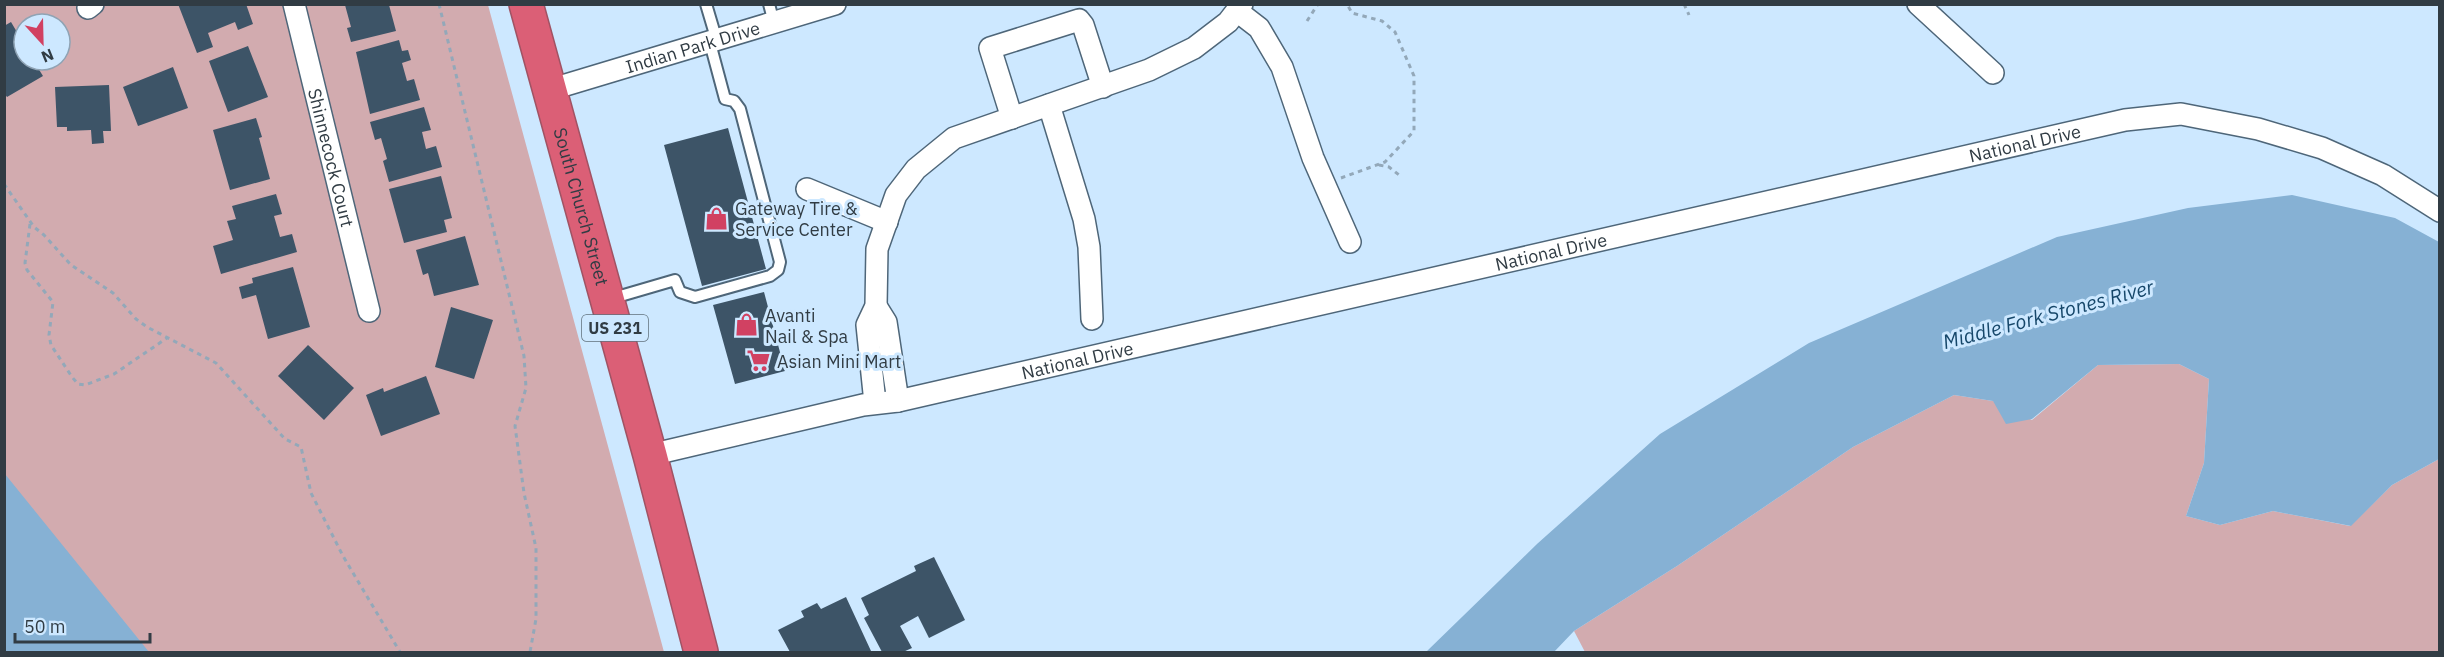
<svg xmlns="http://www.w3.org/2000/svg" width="2444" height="657" viewBox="0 0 2444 657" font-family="'IBM Plex Sans',sans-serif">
<rect width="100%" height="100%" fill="#cde8ff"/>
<path fill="#d2abaf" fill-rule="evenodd" d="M4,5H488L664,652H27L4,573ZM24,24H60V60H24Z
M2179,364L2209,379L2204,463L2186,516L2220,525L2273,511L2350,526L2392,485L2439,459V652H1585L1574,631L1677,566L1853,447L1954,395L1993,401L2032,420L2098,365Z"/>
<path fill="#86b1d4" d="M2292,195L2395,218L2439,242V459L2392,485L2351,526L2273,511L2220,525L2186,516L2204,463L2209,379L2179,364L2098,365L2032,419L2006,424L1993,401L1954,395L1853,447L1677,566L1574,631L1554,652H1426L1537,544L1660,434L1809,343L2057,237L2188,208Z
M4,474H5L149,652H5Z"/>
<path fill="#3d5467" d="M178,4H246L253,24L238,30L235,22L208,33L213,47L197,53Z
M345,5H389L396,31L351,42L347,28L351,27Z
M11,22L24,44V60H33L43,76L7,97L4,93V26Z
M399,40L402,51L408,50L411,60L402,63L407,81L414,79L420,100L370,114L356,52Z
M248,46L268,97L228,112L209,61Z
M173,67L188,108L138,126L123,87Z
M109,85L111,131H103L104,143L92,144L91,130L67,131V127H57L55,87Z
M424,107L431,130L422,132L426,149L436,146L442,167L389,182L383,161L387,159L381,138L375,140L370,122Z
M256,118L262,137L259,138L270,179L230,190L213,130Z
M728,128L766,269L702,286L664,145Z
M441,176L452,218L444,220L447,232L404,243L389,189Z
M276,194L282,214L274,216L280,237L292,234L297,252L221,274L213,246L233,240L227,221L236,219L232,206Z
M465,236L479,285L434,296L428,273L423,275L416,250Z
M293,267L310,327L268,339L256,295L242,299L239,287L253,283L252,278Z
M764,292L785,371L735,384L713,305Z
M451,307L493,320L474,379L435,367Z
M308,345L354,388L324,420L278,376Z
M426,376L440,414L381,436L366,395L383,388L384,392Z
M934,557L965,620L929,638L918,616L900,626L912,648L903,652H882L864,618L869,615L861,598L916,571L914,566Z
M846,597L871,651L790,652L778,630L804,617L801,611L817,603L821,609Z"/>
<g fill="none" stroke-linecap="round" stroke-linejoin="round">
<defs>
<path id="lane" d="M706,4L717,41
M769,4L774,23
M610,299L675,280L680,292L695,297L770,276L778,270L780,262L740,109L734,101L725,99L710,43"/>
<g id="street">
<path id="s1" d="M294,4L369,311"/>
<path d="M1918,4L1993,73"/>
<path d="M88,8L93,4"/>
<path d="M1237,11L1259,28L1282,67L1313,158L1350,242"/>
<path id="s2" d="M549,90L835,4"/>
<path d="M1049,105L1084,219L1089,247L1092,319"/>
<path d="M1012,118L990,48L1079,20L1083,25L1103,87"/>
<path d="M807,189L887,222"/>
<path d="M876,306L886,322L898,401"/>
<path d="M875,403L867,325L876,306L877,249L896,195L916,169L954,138L1149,70L1194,48L1228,22L1242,4"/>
<path id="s3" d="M650,455L863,405L898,401L2125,120L2181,114L2258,129L2322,148L2383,175L2440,211"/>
</g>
<g id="highway">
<path id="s4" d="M526,4L650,455L701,652"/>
</g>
</defs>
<use href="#lane" stroke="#4e6679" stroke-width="14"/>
<use href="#street" stroke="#4e6679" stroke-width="24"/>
<use href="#highway" stroke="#a05364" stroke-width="36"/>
<path stroke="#93a8b9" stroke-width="3" stroke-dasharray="4.5 4.5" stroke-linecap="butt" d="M439,4L524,356L526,388L515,426L524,493L536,548V619L530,652
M1684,4L1689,15
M1307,21L1318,4
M1379,165L1389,167L1399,175
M1341,178L1385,162L1414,131V76L1395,32L1382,21L1352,13L1347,4
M4,184L34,227L44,235L71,265L113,293L136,319L147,327L216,363L285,439L301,447L311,493L343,556L400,652
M30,224L25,263L27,270L53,302L49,335L51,345L72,377L78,384L85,385L114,374L167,338"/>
<use href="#lane" stroke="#fff" stroke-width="10"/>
<use href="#street" stroke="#fff" stroke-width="21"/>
<use href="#highway" stroke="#db5f76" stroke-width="33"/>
</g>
<defs>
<symbol id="shop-bare" viewBox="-9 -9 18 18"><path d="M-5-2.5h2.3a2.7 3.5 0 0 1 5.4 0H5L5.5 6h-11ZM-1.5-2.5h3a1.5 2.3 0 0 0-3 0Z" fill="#d14162" stroke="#cde8ff" stroke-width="2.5" paint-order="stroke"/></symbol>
<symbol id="supermarket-bare" viewBox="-9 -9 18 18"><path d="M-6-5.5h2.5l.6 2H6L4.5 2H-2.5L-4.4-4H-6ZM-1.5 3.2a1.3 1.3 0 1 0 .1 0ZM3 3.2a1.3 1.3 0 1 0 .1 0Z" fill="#d14162" stroke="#cde8ff" stroke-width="2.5" paint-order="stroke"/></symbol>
</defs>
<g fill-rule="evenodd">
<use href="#shop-bare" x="700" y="202" width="33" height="33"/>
<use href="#shop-bare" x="730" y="308" width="33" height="33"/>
<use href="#supermarket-bare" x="742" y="344" width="33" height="33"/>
</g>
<g text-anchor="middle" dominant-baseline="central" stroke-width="6" stroke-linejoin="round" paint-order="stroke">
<rect fill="#cde8ff" stroke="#60707c" stroke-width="1.5" x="582" y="315" width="66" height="26" rx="4.5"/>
<g font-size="16" font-weight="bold" fill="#313c44">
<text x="615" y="328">US 231</text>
</g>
<g font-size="18" fill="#313c44" stroke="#cde8ff">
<text stroke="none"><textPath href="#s2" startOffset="150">Indian Park Drive</textPath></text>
<text stroke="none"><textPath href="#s3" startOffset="1410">National Drive</textPath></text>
<text stroke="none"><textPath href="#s1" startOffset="158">Shinnecock Court</textPath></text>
<text stroke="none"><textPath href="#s4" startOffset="210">South Church Street</textPath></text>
<text stroke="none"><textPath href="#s3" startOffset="924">National Drive</textPath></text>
<text stroke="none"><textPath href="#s3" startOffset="438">National Drive</textPath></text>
</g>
<g font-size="18" fill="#313c44" stroke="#cde8ff" text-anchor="start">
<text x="735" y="208">Gateway Tire &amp;<tspan x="735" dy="21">Service Center</tspan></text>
<text x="765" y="315">Avanti<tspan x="765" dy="21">Nail &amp; Spa</tspan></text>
<text x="777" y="361">Asian Mini Mart</text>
</g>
<g font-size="20" font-style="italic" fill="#16476a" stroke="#cde8ff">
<text transform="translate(2048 314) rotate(-15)">Middle Fork Stones River</text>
</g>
</g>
<rect width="2444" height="657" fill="none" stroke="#313c44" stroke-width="12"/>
<g transform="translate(42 42) rotate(158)"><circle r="28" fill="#cde8ff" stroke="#8fa3b4" stroke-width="1.5"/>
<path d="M0-4.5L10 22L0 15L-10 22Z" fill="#d14162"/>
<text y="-9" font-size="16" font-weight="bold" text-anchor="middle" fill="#313c44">N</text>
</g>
<path d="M15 633v9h135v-9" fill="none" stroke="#313c44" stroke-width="3"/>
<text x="24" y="633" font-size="18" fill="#313c44" stroke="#cde8ff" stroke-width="4.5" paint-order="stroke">50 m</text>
</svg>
